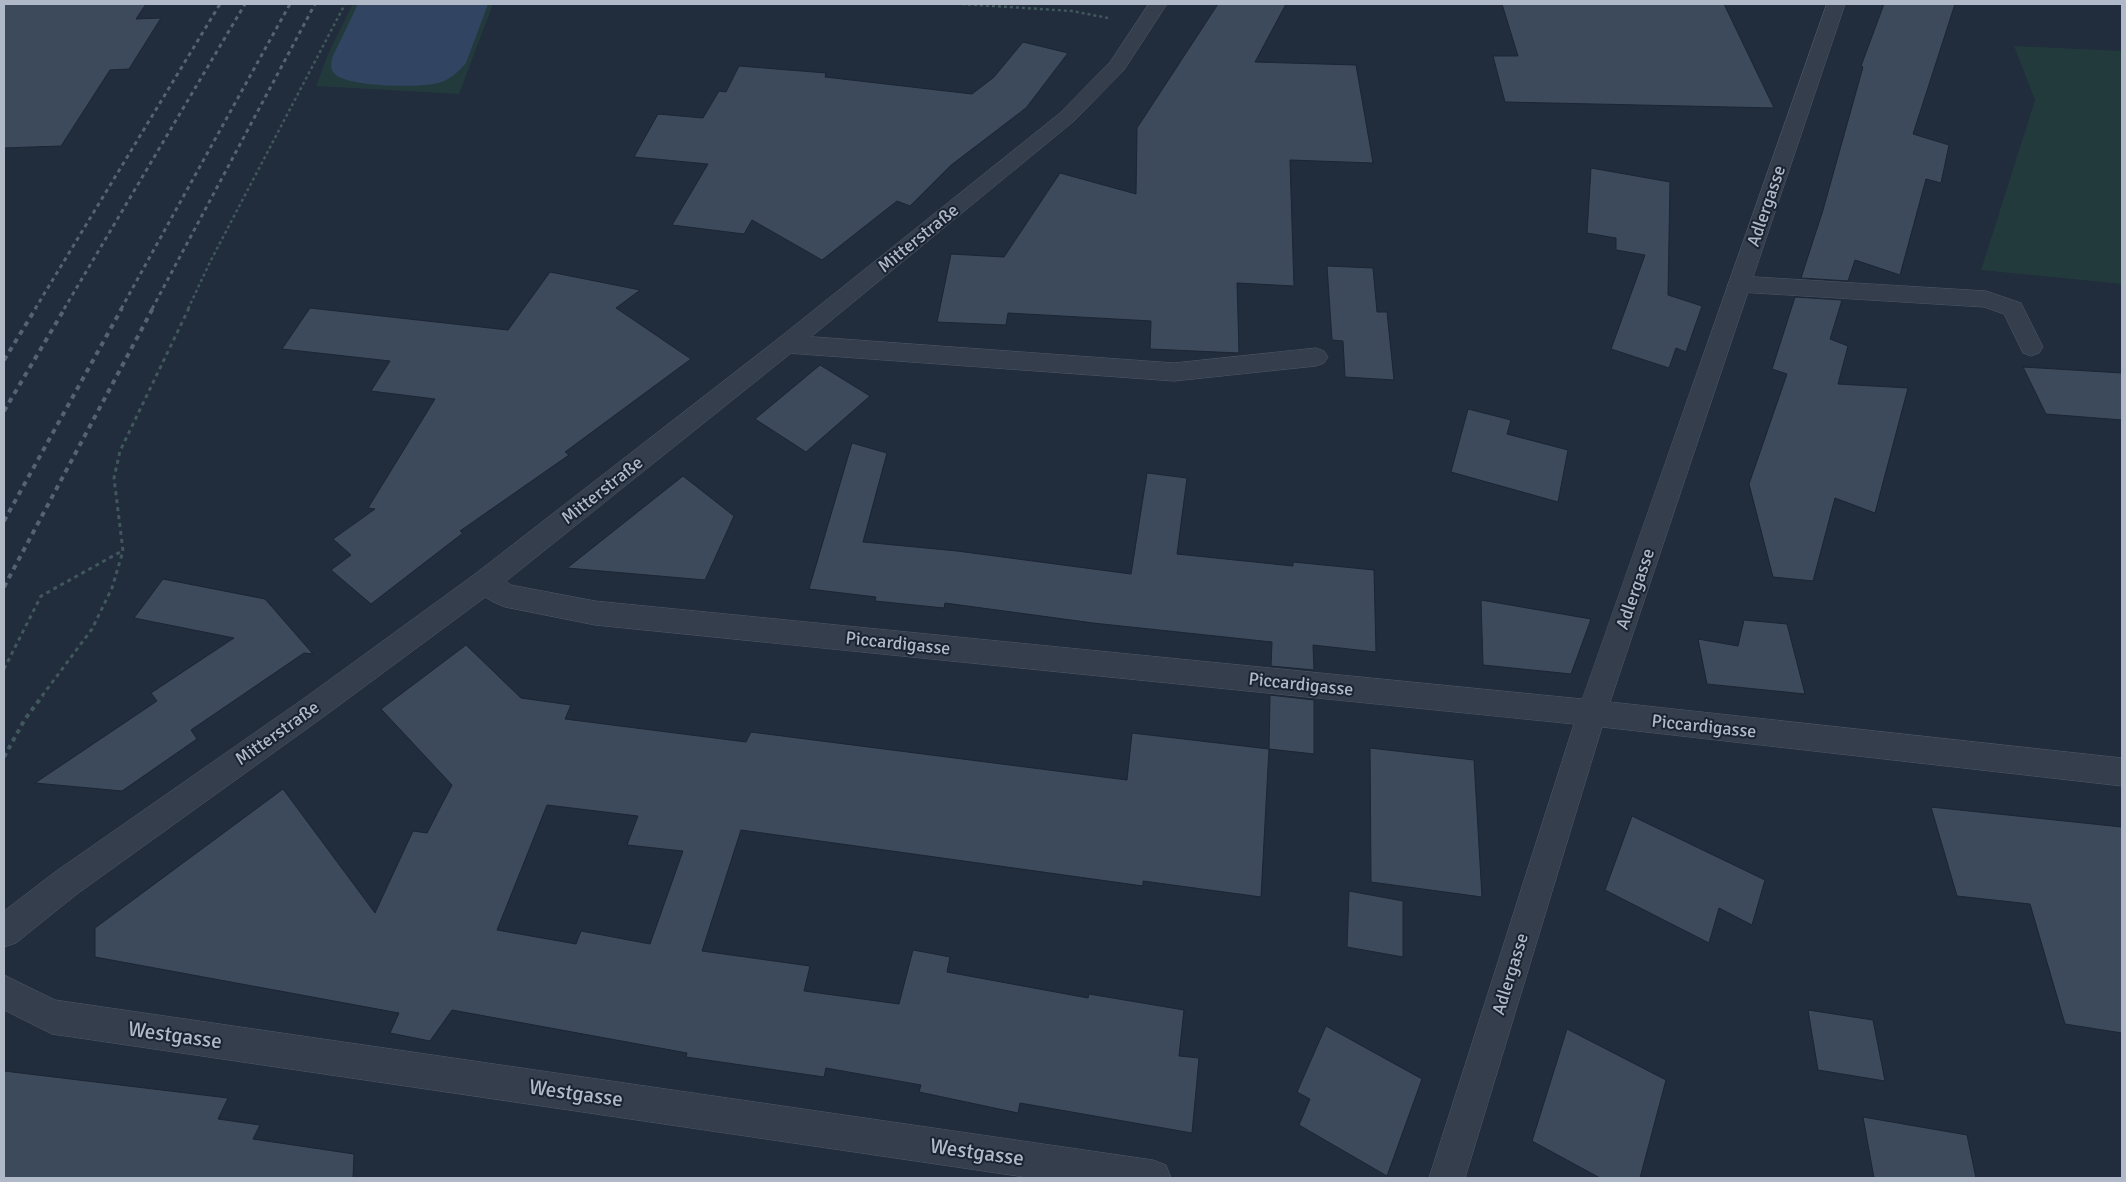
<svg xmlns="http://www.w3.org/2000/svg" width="2126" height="1182" viewBox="0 0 2126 1182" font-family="Signika,sans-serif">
<rect width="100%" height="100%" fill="#212c3c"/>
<path fill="#233a3d" d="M353,4H493L459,94L316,86L329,52Z
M2014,46L2122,51V284L1981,270L2035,100Z"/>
<path fill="#314563" d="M358,4H488L466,63C458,72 450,80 438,83C420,88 351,87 336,75C330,70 331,65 332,58Z"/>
<path fill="#3c4a5c" stroke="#1c2533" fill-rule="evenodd" d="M4,4H146L136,19L161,18L129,69L110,70L61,146L4,148Z
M1218,4H1286L1255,62L1356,65L1373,163L1290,160L1294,286L1237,283L1239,353L1150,349L1151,321L1008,313L1006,325L937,322L951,254L1004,257L1060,173L1136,194L1137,128Z
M1502,4H1724L1774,108L1505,102L1493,56H1518Z
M1884,4H1955L1913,134L1949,145L1941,183L1926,179L1900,275L1855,260L1848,281L1801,278L1823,210L1863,67L1861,66Z
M1023,42L1068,53L1026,108L950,166L910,206L897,201L822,260L752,220L744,234L672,225L708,164L634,157L658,114L703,118L719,91L726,92L739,66L826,73L825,77L972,94L994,77Z
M1591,168L1670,182L1668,295L1702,306L1686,352L1676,348L1669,368L1611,349L1645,255L1616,250V238L1587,233Z
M1327,266L1373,268L1377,312H1387L1394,380L1345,377L1343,341L1332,340Z
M550,272L640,290L616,308L691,359L565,452L569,455L460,531L463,533L371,604L331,570L351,555L333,539L375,509L368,508L435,399L371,391L390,361L282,349L310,308L508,330Z
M1795,297L1842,300L1830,339L1848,346L1838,384L1908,388L1875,513L1835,498L1813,581L1773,577L1749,484L1787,374L1772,369Z
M820,365L870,396L806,452L755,419Z
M2023,367L2122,373V420L2046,414Z
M1468,409L1511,420L1507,434L1568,450L1558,502L1451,472Z
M852,443L887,453L863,542L957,551L1131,574L1147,473L1187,478L1177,554L1293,566V562L1374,570L1376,652L1313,645L1314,670L1271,666L1272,642L1093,623L945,603L944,608L875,601L876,597L809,589Z
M683,476L734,516L705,580L567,568Z
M163,579L265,599L313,654L304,653L191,730L197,739L122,791L35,783L157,701L151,693L234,638L134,618Z
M1481,600L1591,619L1571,674L1483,665Z
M1744,620L1787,624L1805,694L1707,684L1698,639L1738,646Z
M466,645L521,698L571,705L565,719L746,742L751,732L1127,780L1132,733L1269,749L1261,897L1143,881V886L741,830L702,951L810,966L804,991L899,1004L913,950L950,957L947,972L1088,998L1089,994L1184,1010L1179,1056L1199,1058L1192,1133L1020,1103L1018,1113L919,1092L921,1085L826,1068L824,1077L686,1057L687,1053L452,1010L430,1041L390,1033L399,1013L95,957V928L283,789L375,913L413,831L427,833L452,785L381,709ZM547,805L638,816L627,845L683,851L650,944L581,931L576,944L497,930Z
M1270,695L1314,700V754L1269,749Z
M1370,748L1474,760L1482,897L1371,882Z
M1931,807L2122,827V1033L2065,1024L2030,904L1957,896Z
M1632,816L1765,880L1752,925L1719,908L1709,943L1605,890Z
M1349,891L1403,901V957L1347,947Z
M1808,1010L1873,1020L1885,1081L1818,1070Z
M1326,1026L1422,1079L1387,1176L1299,1125L1310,1099L1297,1092Z
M1567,1029L1666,1080L1640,1178H1600L1532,1141Z
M4,1071L228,1098L218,1119L260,1125L253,1139L354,1154L353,1178H4Z
M1863,1117L1967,1135L1976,1178H1874Z"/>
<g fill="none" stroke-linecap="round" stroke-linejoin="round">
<defs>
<path id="service" d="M1739,276L1986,291L2021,303L2043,347L2039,353L2031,356L2023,353L2004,314L1984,307L1739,292L1731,290L1728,284L1731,278Z
M787,335L1174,363L1316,348L1324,351L1328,357L1324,363L1316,366L1174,381L787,353L779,350L775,344L779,338Z"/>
<path id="minor" d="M1827,4H1845L1610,702L2122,758V786L1602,727L1465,1178H1429L1574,724L595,625L505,607C492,602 478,595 471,582L475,574L485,571L495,574L511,585L595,601L1582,699Z
M4,975L55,1000L1153,1160L1166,1165L1171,1178H1031L52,1034L4,1010Z"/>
<path id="tertiary" d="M1149,4H1167L1124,70L1074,121L795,350L495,590L326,715L77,894L16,943L4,947V911L55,872L306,697L475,574L779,338L1060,113L1110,62Z"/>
</defs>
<use href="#service" stroke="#505967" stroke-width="1"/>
<use href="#minor" stroke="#505967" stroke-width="1"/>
<use href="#tertiary" stroke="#505967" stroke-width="1"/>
<path stroke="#40575b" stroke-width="2.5" stroke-dasharray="3 3" stroke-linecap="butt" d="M962,4L1072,11L1108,18
M188,309L210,262L345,4"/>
<path stroke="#40575b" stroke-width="3" stroke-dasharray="4 4" stroke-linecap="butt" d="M4,669L41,596L122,551
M42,696L92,629L112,588L123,551L114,478L120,451L189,308"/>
<path stroke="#40575b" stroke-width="4" stroke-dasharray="4.5 4.5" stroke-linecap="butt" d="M4,757L25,719L43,695"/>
<use href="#service" fill="#353e4d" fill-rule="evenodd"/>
<use href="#minor" fill="#353e4d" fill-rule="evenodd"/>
<use href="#tertiary" fill="#353e4d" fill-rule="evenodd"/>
<path stroke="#566274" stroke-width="3" stroke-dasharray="4 4" stroke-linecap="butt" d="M35,309L220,4
M64,309L245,4
M121,309L290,4
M152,309L315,4"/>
<path stroke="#566274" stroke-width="4" stroke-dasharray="5 5" stroke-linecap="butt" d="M4,360L36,308
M4,411L65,308
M4,521L122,308
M4,587L153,308"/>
</g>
<g text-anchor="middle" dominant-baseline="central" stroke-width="4" stroke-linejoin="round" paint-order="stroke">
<g font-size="18" fill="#b0b9c8" stroke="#1a2331">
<text transform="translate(1766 206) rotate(-71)">Adlergasse</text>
<text transform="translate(918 238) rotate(-39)">Mitterstraße</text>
<text transform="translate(602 490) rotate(-38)">Mitterstraße</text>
<text transform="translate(1635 589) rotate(-71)">Adlergasse</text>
<text transform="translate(898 643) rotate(6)">Piccardigasse</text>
<text transform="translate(1301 684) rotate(6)">Piccardigasse</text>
<text transform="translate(1704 726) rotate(6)">Piccardigasse</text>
<text transform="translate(277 733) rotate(-35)">Mitterstraße</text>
<text transform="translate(1510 974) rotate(-73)">Adlergasse</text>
</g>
<g font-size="21" fill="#b0b9c8" stroke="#1a2331">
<text transform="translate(175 1035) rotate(8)">Westgasse</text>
<text transform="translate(576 1093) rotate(8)">Westgasse</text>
<text transform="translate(977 1152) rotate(8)">Westgasse</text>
</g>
</g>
<rect width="2126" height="1182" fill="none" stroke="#b0b9c8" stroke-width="10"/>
</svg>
